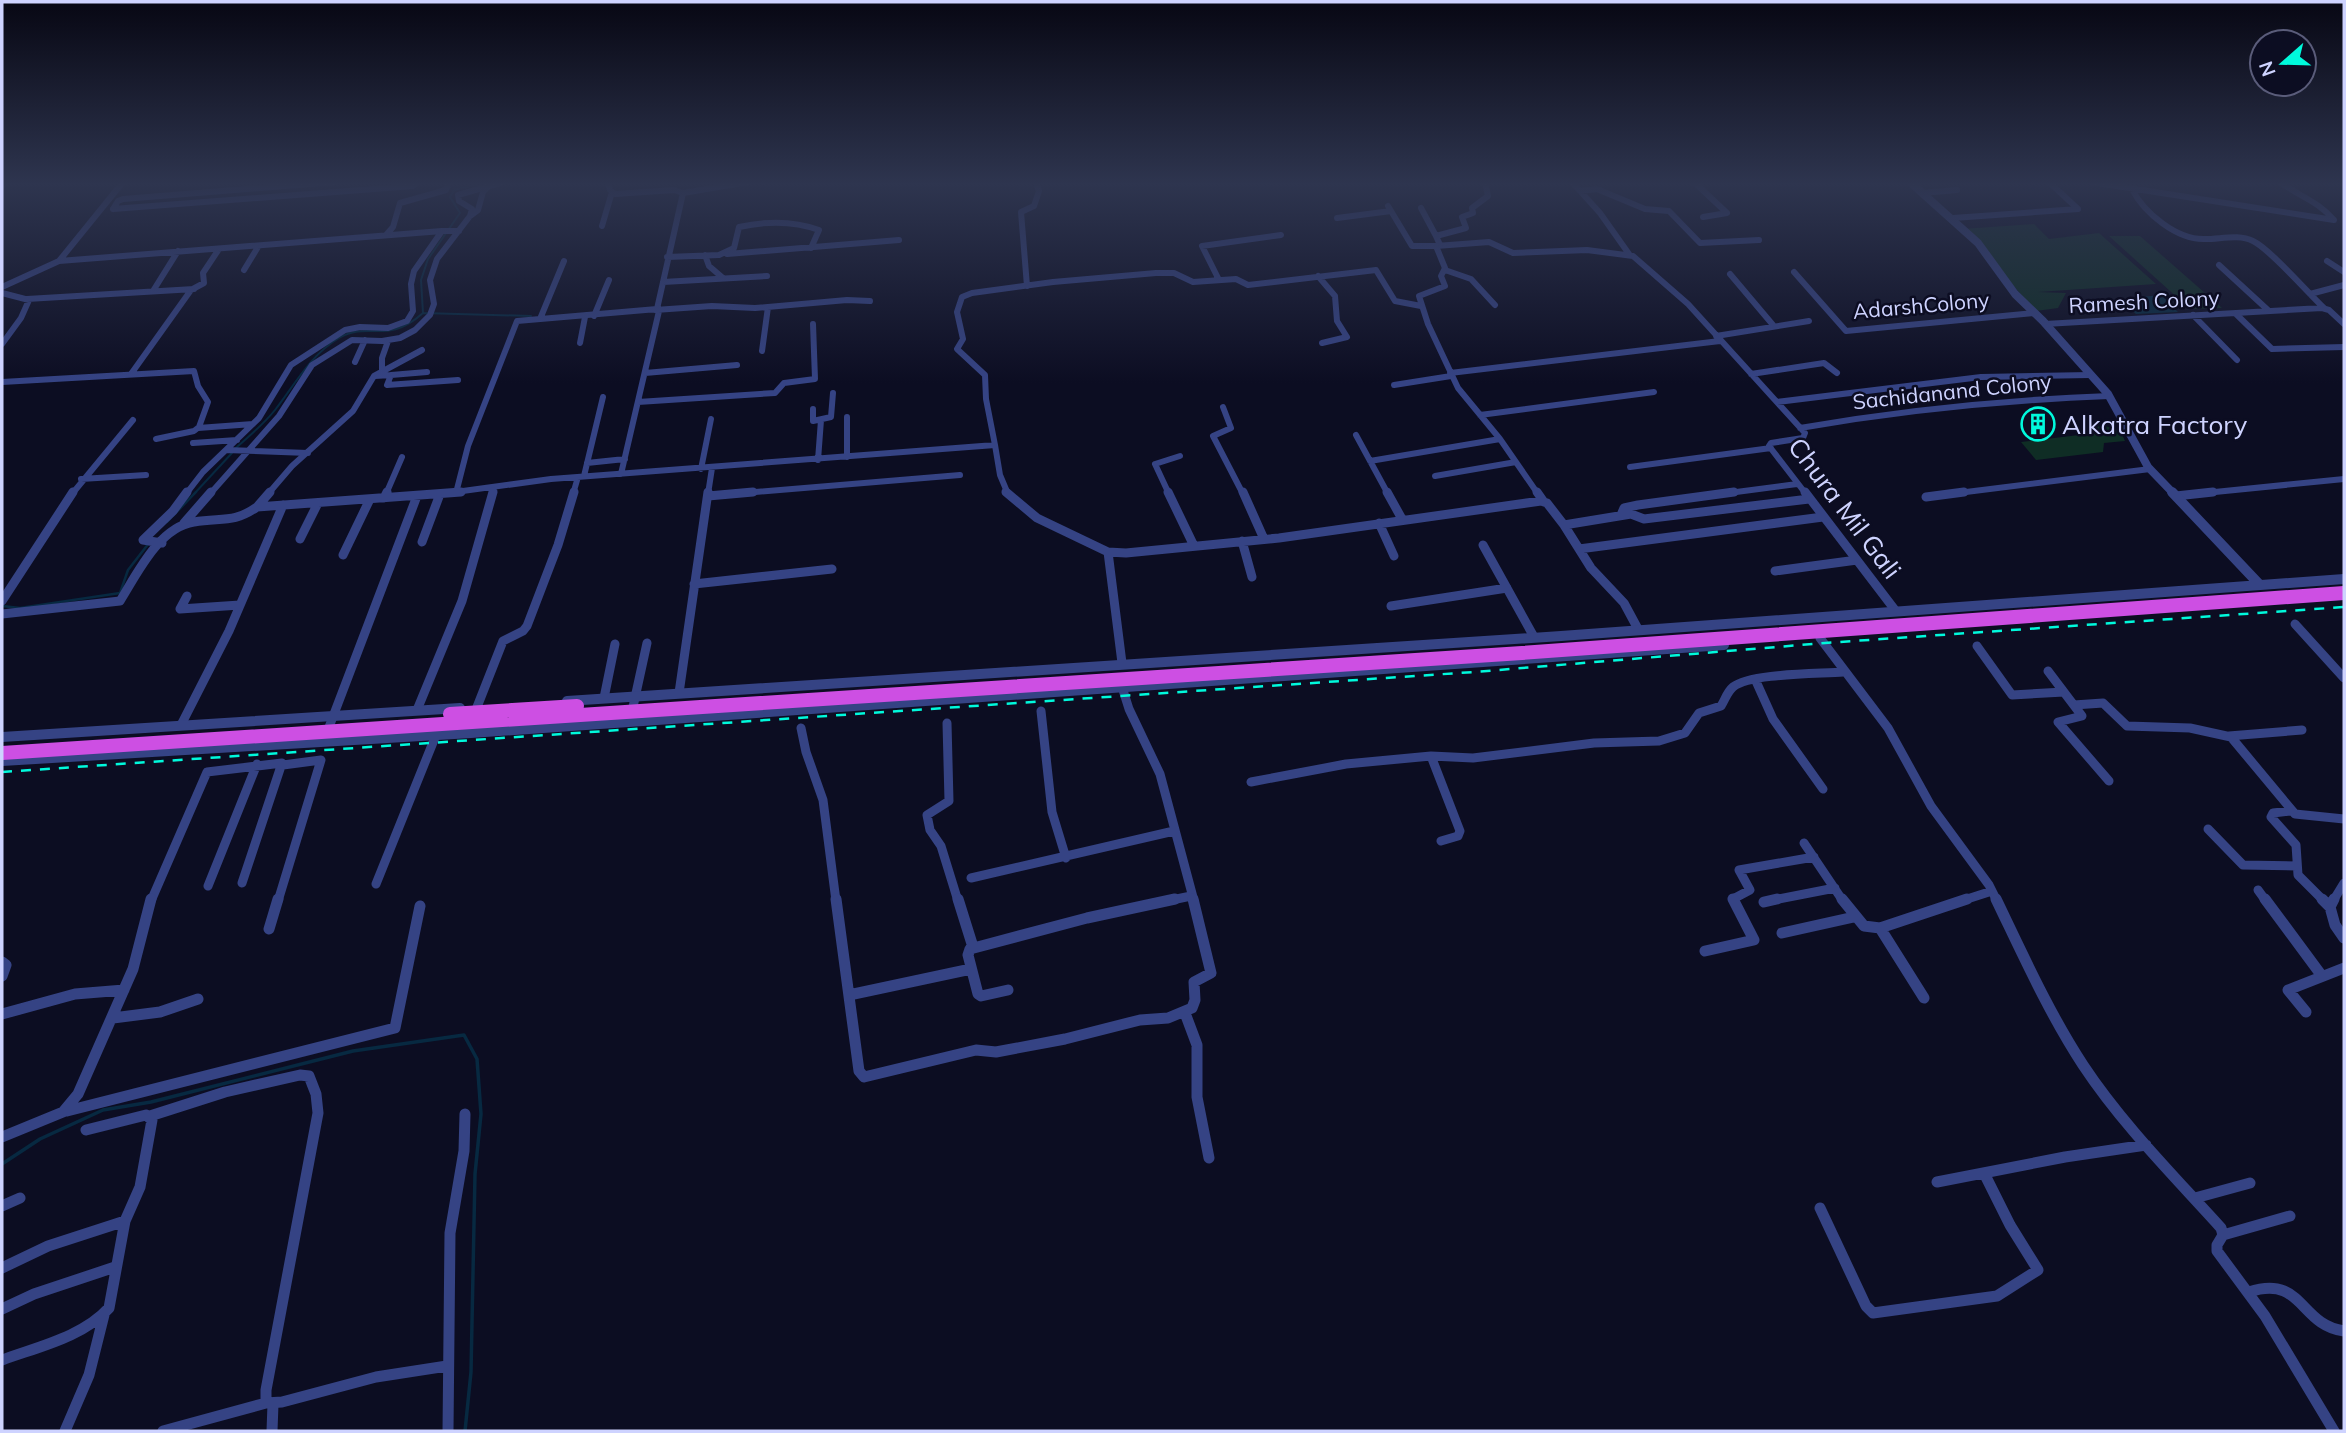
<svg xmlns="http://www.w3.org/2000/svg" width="2346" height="1433" viewBox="0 0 2346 1433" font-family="Mulish,sans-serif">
<rect width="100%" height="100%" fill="#0c0d22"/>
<path fill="#0f2d25" d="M2034,224L2049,239L2099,233L2156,284L2038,292L2066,293L2058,308L2036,311L1962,229Z
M2109,236H2140L2222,308L2190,309Z
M2105,426L2120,430L2125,441L2104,443L2103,452L2036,460L2021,442L2087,434L2088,427Z"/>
<path fill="#072941" d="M2161,295L2178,312L2136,314L2125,304L2131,302L2129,298Z"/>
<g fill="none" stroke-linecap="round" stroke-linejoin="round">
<path stroke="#072941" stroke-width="2" d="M423,313L531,316
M236,448C249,436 263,425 275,410C294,386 310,355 339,338C370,320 386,346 423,313L421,280L428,259L460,213L450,197L454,190L488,182
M194,494L232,453"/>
<path stroke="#072941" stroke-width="2.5" d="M167,522L196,492
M2,606L20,608L120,593L128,570L149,543"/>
<path stroke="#072941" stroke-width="3.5" d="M2,1164L40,1139L103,1110L151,1102L353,1051L464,1035L477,1059L481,1114L475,1174L471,1372L465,1431"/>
<path stroke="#354384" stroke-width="6" d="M1572,182L1600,213L1629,254
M1694,182L1727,213L1703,217
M2091,182L2334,220C2318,201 2300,197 2280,182
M2,187L5,182
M2132,189C2144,213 2177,240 2205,239C2221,239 2239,234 2253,241C2270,249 2308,293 2324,308
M1580,191L1597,189L1645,209L1669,211L1700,243L1759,240
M683,193L748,182
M1922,193L1957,190
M1388,206L1412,246H1436
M1421,208L1436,236
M113,209L413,186L418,182
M113,209L118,201L123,199L334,182
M470,216L472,209L459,201L458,195L503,182
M1337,218L1391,211
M1953,218L2078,209L2049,182
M602,226L612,192
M386,235L393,227L400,203L446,190L449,182
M1440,245L1436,236L1466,228L1462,217L1473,213L1472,208L1488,196L1485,182
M727,254L899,240
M705,255L709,266L723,278
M667,257L719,255L734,248L739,227C766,221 792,220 819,230L811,248
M59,261L442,231
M2327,261L2344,272
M2219,265L2269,311
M244,270L258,247
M1445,270L1471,279L1495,305
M1794,272L1846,331L2035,313
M1730,274L1773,325
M1318,276L1335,296L1337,321L1347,337L1322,343
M1219,280L1202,246L1281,235
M663,282L767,276
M1027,286L1021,212L1034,206L1039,191L1036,182
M2,287L59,261L123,182
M153,291L178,251
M2,293L29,300L21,318L2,344
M2310,294L2344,285
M27,299L194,289
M655,310L712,306L755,308L847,300L870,301
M2236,314L2272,349L2344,347
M2193,315L2237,360
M594,316L609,280
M540,319L564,261
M2045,324L2322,308L2329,310L2344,324
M1716,336L1809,321
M580,343L585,317
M762,351L768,307
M355,362L365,340
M382,370V358L388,341
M645,373L737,365
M1450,373L1720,341
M131,374L191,290L204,283L203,273L219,249
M1751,374L1824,363L1837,373
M391,375L427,372
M375,376L391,375L387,385L458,380
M2,382L194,371L198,386L208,402L199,427L194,431L156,439
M1394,385L1451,376
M638,402L775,393L784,383L815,379L813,324
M1777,402L1981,377L2090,375
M1223,407L1231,428L1213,436L1243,494
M813,409V421L831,417L833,393
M1480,415L1654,392
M847,417V457
M198,428L253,424
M1800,428C1903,410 2005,400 2109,396
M1356,435L1388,494
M193,443L237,440
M995,445L986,399L985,375L957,349L963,339L957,312L962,297L972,293L1053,282L1156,273H1174L1193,282L1236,279L1248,285L1376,270L1395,301L1421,306
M226,450L308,453
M818,460L821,420
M1370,461L1500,439
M587,463L625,459
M1630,467L1771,448
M701,469L711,419
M621,474L659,311
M584,476L603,397
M1435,476L1516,462
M81,479L146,475
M456,493L468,446L517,321L657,309L683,193L674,190L615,194L610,190L608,182
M72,494L133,420
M186,494L203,472L259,418L291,365L345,330L360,327L388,328L407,321L413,311L411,284L414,271L442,231H459
M210,494L279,416L312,365L352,340L382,341L400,338L415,330L430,315L434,304L430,280L437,259L470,216L478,210L483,192L488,187
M268,494L292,466L353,411L374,376L422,350
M386,494L402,457
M441,494L551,479L995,445L1000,475L1008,494
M493,494L495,487
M573,494L578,477
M708,494L712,468
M732,494L960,475
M1169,494L1155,464L1180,456
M1538,494L1500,439L1458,388L1428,324L1419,296L1445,286L1441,276L1445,268L1436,246L1489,242L1513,253L1587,250L1633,256L1688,304L1805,433L1803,438L1771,443L1769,446L1806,494
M1721,494L1797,484
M1950,494L2150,469
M2195,494L2344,479"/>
<path stroke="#354384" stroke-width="9" d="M270,492L257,507L461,492
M1006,492L1037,518L1108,552L1122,663
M1168,492L1194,546
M1243,492L1264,539
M1387,492L1402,519
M1537,492L1544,502
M1805,492L1895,610
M708,496L753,492
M2176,496L2213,492
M1926,497L1964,492
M384,498L387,492
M1621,515L1624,508L1638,505L1734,492
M184,523L211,492
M1379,523L1394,556
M1564,525L1631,514L1644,519L1809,499
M300,539L318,503
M1242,541L1252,577
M422,542L440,494
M162,543L143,540L173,511L187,492
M1483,545L1534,637
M1579,549L1823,517
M1108,552L1126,553L1279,538L1541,501L1547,503L1564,525L1591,568L1624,603L1638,629
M343,555L370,499
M1775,571L1857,560
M694,584L832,569
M187,596L180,609L240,605
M2,601L73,492
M1391,606L1507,588
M2,614L120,601C137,574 159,527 194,522C220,517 233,524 257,507
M2295,624L2344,678
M1820,638L1888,728L1931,806L1989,885L1997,901
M1977,646L2012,695L2064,692
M2048,671L2082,716L2058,722L2109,781
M1755,679L1773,719L1823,789
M1122,687L1129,709L1160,774L1194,901
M679,693L708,492
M604,698L615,644
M2074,705L2103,703L2127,726L2190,728L2231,737L2295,814L2344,819
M477,707L503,641L523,631L527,626L558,545L574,492
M417,710L462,601L493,492
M1041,711L1052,812L1066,858
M631,716L647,643
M947,723L949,801L927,815L930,830L941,846L958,901
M181,725L229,631L283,505
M801,728L806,752L823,800L836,901
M326,735L417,496
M2229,736L2302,730
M1431,756L1460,831L1458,836L1441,841
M1251,782L1346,764L1431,756L1473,758L1594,743L1659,741L1685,733L1699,713L1721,706C1725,700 1727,692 1733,687C1750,673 1819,674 1843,672
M2291,811L2273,813L2271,817L2296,845L2298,875L2324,901
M2208,829L2243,865L2297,866
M1804,843L1843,901
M971,878L1174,831
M376,884L436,735
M208,886L257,764
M2258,890L2266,901
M151,901L207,772L282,763L242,883
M278,901L321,760L283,765
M1167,901L1191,896
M1734,901L1733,899L1750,890L1739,870L1814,857
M1768,901L1835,888
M1961,901L1992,891
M2333,901L2344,883"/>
<path stroke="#354384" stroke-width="11" d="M836,899L859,1071L864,1077L976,1050L996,1052L1065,1039L1140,1020L1168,1018L1192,1008L1195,1000L1194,982L1211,973L1193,899
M958,899L973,947
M1842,899L1864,926L1880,928
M1996,899C2023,955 2049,1013 2083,1065C2122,1124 2174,1176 2221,1228L2223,1235L2217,1245V1251L2265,1316L2334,1431
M2265,899L2322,976
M2322,899L2330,907
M2334,899L2330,907L2335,925L2344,938
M1764,902L1777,899
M269,929L278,899
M1782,933L1854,917
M1705,951L1754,940L1733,899
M2,962L6,965L2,976
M1008,990L981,996L978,994L968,955L970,949L1087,918L1175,899
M849,995L971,969
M1924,998L1880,928L1967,899
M2306,1012L2288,990L2344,968
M1185,1013L1197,1045V1097L1209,1158
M2,1014L75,994L124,990
M113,1018L160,1012L198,999
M67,1111L395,1028L420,906
M150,1116L225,1092L300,1075L309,1076L316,1094L318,1113L266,1390V1403L282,1402L376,1377L447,1366
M2,1137L63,1112L78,1094L133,969L151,899
M1937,1182L2065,1157L2146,1145
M2195,1198L2250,1183
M2,1206L20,1198
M1820,1208L1866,1306L1873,1313L1997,1296L2038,1270L2010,1225L1984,1173
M2223,1235L2290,1216
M2,1268L48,1246L125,1221
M2249,1292C2303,1274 2299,1325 2344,1331
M2,1309L34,1294L115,1267
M2,1360C37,1347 83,1337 109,1308L125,1221L140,1187L152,1120L146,1115L86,1130
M65,1431L89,1375L104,1315
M163,1431L266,1403
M272,1431L273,1404
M448,1431L450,1233L464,1151L465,1114"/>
<path stroke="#354384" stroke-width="8" d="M1910,182L1978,243L2015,294L2043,321L2108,394L2148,467L2174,494"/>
<path stroke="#354384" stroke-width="10" d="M2172,492L2259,584
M567,701L1561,636L2344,579
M2,737L460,708
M2,761L471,733L1724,645"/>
<path stroke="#00f9dc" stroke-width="2.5" stroke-dasharray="10 9" stroke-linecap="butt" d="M2,772L1474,672L1825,643L2344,607"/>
<path stroke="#cd4fe3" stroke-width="14" d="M450,714L577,706
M2,753L1522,653L2344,593"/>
</g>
<linearGradient id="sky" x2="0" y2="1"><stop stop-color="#070713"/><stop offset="0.48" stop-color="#2e354f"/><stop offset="1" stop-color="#2e354f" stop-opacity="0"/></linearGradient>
<rect width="2346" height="383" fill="url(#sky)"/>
<defs>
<symbol id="building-ring" viewBox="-11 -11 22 22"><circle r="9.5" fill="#0c0d22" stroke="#00f9dc" stroke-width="1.5"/><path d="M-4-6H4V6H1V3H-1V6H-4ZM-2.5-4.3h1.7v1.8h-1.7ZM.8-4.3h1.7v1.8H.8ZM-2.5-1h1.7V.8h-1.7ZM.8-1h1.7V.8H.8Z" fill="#00f9dc"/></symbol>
</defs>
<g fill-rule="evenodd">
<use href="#building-ring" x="2019" y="405" width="38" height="38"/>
</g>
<g text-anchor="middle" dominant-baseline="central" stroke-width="5" stroke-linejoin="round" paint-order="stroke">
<g font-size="21" fill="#ced3ff" stroke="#0c0d22">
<text transform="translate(2144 301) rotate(-3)">Ramesh Colony</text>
<text transform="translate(1921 305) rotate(-5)">AdarshColony</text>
<text transform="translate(1952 391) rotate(-6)">Sachidanand Colony</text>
</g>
<g font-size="26" fill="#ced3ff" stroke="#0c0d22" text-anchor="start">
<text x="2062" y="424">Alkatra Factory</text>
</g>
<g font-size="26" fill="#ced3ff" stroke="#0c0d22">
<text transform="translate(1845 508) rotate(53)">Chura Mil Gali</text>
</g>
</g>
<rect width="2346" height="1433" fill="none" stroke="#ced3ff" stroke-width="7"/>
<g transform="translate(2283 63) rotate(250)"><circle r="33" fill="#0c0d22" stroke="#5a5c7a" stroke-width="2"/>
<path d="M0-5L12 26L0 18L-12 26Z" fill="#00f9dc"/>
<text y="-10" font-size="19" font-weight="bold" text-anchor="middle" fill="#ced3ff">N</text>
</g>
</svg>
